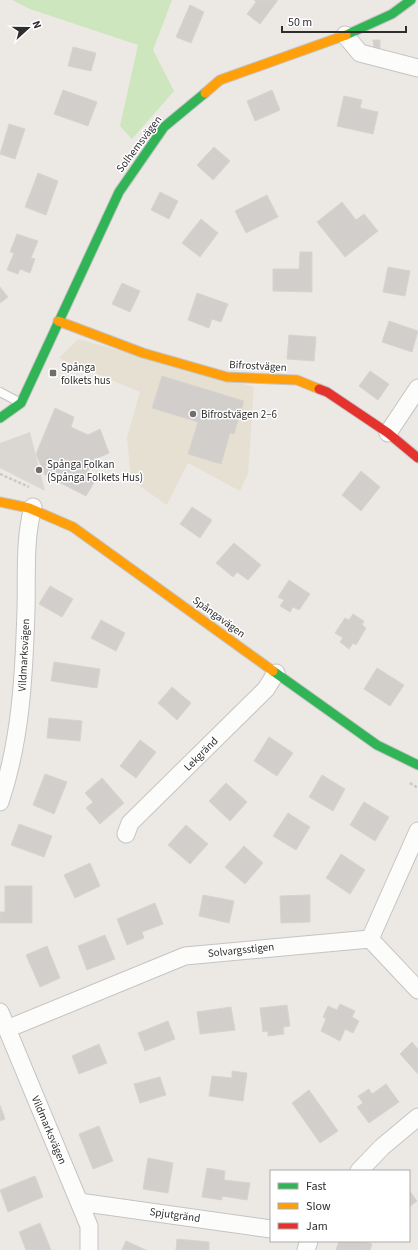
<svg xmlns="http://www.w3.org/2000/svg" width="418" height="1250" viewBox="0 0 418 1250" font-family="'Source Sans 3',sans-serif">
<rect width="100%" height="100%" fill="#ece8e4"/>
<path fill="#e6e0d3" d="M78,339L254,387L248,473L240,491L188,463L167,505L131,480L127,437L140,392L59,358Z"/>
<path fill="#cee6be" d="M12,0H172L153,50L174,91L132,139L120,126L138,45L30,9Z"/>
<path fill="#dad6d2" d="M30,432L45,491L0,468V443Z"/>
<path fill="#d1cecb" stroke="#d7d4d0" d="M254,0H278L260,24L247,14L256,2Z
M190,5L204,12L191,43L176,37Z
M373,40H380V48H374Z
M73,47L96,53L91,71L68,66Z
M63,90L97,102L88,126L54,114Z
M272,90L280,110L255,121L247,101Z
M344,96L362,100L360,108L378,112L373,134L337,126Z
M9,124L25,129L15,159L0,154Z
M214,147L230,161L213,180L197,165Z
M38,173L58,181L46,215L25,207Z
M160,192L178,201L169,219L151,210Z
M267,195L278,217L246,233L235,211Z
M342,202L356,220L364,214L378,231L345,257L317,222Z
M201,219L218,233L200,257L182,243Z
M17,234L38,241L31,258L35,259L30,273L20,269L18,274L7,270L14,253L10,252Z
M300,252H312V292L273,291V269H299Z
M388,267L410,271L405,296L383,292Z
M122,283L140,291L130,312L112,304Z
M0,287L8,297L0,303Z
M197,293L228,304L221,322L212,319L209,328L188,320Z
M389,321L418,331L412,352L382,342Z
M289,335L316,337L314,361L287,359Z
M370,371L389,384L378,400L359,386Z
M162,376L244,401L234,434L230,433L221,464L188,454L198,422L152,408Z
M55,408L74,417L71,427L88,435L100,429L109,453L93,460L86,475L95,481L86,496L45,475L36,454Z
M361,471L380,487L361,511L342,495Z
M192,507L212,520L200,538L180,524Z
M234,543L261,565L248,580L237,572L233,577L216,563Z
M289,580L310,594L299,610L293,607L290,612L280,606L284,600L278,597Z
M50,586L73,599L62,617L39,604Z
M353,614L364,621L362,625L366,628L356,645L353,643L349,649L340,642L343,638L335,633L345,618L349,620Z
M101,620L125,633L116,651L91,638Z
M54,662L100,669L97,688L51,681Z
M377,668L404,685L390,706L364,689Z
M172,687L191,703L177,720L158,703Z
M49,718L82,721L80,741L47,738Z
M269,737L293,753L277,776L254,761Z
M140,740L156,752L136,778L120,766Z
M45,774L67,782L54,814L33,805Z
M322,775L345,789L333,811L309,797Z
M102,778L124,803L100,824L86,808L93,802L85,793Z
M226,783L247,802L230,821L209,801Z
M364,802L389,817L375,841L350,825Z
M288,813L310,827L296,850L273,836Z
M19,824L52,836L44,857L11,845Z
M186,825L208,844L190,864L168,845Z
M244,846L263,863L245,884L225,867Z
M341,854L365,870L350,894L326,878Z
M90,863L100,886L75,898L64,875Z
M5,886H32V923H0V912H5Z
M203,895L234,901L229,923L199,916Z
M310,895V922L281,923L280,896Z
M155,903L163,924L142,932L144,938L127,945L117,919Z
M105,935L115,959L87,970L78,946Z
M47,946L60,978L40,987L26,955Z
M340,1004L355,1011L352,1017L359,1021L353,1033L345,1029L340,1041L321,1031L326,1019L323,1017L328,1006L337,1010Z
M287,1005L290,1026L283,1027L284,1034L268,1036V1031L263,1032L260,1008Z
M231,1007L235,1030L200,1034L197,1012Z
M168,1021L175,1039L145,1051L138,1033Z
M412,1042L418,1049V1074L400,1054Z
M99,1044L107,1063L79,1074L72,1056Z
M232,1071L247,1073L243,1101L209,1096L212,1076L232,1078Z
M160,1077L166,1095L140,1103L134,1084Z
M386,1084L399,1102L369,1123L357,1107L363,1103L358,1096L369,1089L372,1094Z
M309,1090L338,1131L320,1143L292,1103Z
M0,1105L5,1119L0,1121Z
M99,1126L113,1161L93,1169L79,1134Z
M148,1158L173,1163L168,1193L143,1189Z
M207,1168L225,1171L224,1180L250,1183L247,1200L222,1196V1200L202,1197Z
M35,1176L43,1197L8,1212L0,1190Z
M409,1190L417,1201L409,1207Z
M40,1223L51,1250H26L19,1232Z
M177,1239L209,1242V1250H176Z
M126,1241L146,1250H122Z
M339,1241H362L372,1244L370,1250H336Z"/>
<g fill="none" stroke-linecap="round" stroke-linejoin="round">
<defs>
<path id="lane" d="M0,392L19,402"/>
<path id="street" d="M345,35L360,53L418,68
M388,433L418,388
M0,802C21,740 24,674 26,610C27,576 24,540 33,507
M126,834L130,823L266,689L276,673
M370,939L418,831
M370,939L418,990
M0,1012L89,1226V1250
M7,1029L185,956L370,939
M359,1171L382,1147L418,1117
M79,1202L271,1229
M306,1250L309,1241"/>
<path id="fast" d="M346,35L392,14L411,0
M0,418L21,403L119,192L164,127L205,93
M273,671L377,745L418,765"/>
<path id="slow" d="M205,93L220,80L346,35
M58,321L143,353L227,377L297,380L319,389
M0,502L29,508L73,527L273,671"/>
<path id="jam" d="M319,389L327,392L388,433L418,458"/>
</defs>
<use href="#lane" stroke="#c5c4c5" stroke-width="10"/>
<use href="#street" stroke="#c5c4c5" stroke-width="19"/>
<use href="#fast" stroke="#c5c4c5" stroke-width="11"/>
<use href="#slow" stroke="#c5c4c5" stroke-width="11"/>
<use href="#jam" stroke="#c5c4c5" stroke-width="11"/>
<path stroke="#c9c9c8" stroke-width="2.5" stroke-dasharray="3 2" stroke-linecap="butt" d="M0,474L29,487
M410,783L418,788"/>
<use href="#lane" stroke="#fcfcfb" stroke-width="8"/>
<use href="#street" stroke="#fcfcfb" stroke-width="17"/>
<use href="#fast" stroke="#30b455" stroke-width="9"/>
<use href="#slow" stroke="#ff9f0a" stroke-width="9"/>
<use href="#jam" stroke="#e5322d" stroke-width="9"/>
</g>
<g fill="#706f6e" stroke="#fff" stroke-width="1.5">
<rect x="49" y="369" width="8" height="8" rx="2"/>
<circle cx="193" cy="414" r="4"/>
<circle cx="39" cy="470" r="4"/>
</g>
<g text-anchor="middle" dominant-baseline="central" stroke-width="3" stroke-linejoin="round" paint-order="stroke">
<g font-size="11" fill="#2e2e2e" stroke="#fff">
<text transform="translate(139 144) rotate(-53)">Solhemsvägen</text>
<text transform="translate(258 366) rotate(3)">Bifrostvägen</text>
<text transform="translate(219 617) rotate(36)">Spångavägen</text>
<text transform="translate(24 655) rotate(-87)">Vildmarksvägen</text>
<text transform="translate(201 754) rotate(-45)">Lekgränd</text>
<text transform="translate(241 950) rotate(-6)">Solvargsstigen</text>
<text transform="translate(49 1130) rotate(67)">Vildmarksvägen</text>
<text transform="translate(175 1215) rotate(8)">Spjutgränd</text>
</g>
<g font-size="11" fill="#2e2e2e" stroke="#fff" text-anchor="start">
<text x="61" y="367">Spånga<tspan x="61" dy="13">folkets hus</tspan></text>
<text x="201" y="414">Bifrostvägen 2–6</text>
<text x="47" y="464">Spånga Folkan<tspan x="47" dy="13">(Spånga Folkets Hus)</tspan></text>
</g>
</g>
<rect x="270" y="1170" width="140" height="72" fill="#ffffff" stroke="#ababab"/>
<rect x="278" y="1183" width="20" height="6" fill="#30b455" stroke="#ababab"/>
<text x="306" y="1190" font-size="12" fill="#2e2e2e">Fast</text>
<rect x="278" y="1203" width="20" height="6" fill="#ff9f0a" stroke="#ababab"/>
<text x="306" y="1210" font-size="12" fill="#2e2e2e">Slow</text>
<rect x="278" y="1223" width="20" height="6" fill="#e5322d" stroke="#ababab"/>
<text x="306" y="1230" font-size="12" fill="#2e2e2e">Jam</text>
<g transform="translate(28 28) rotate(69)" stroke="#ffffff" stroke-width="3" paint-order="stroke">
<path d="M0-3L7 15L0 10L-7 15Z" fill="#2e2e2e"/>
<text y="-6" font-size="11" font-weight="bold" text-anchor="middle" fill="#2e2e2e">N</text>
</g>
<path d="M282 26v6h124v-6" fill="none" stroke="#2e2e2e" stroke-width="2"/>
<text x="288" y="26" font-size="12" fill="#2e2e2e" stroke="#ffffff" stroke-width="3" paint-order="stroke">50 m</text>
</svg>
